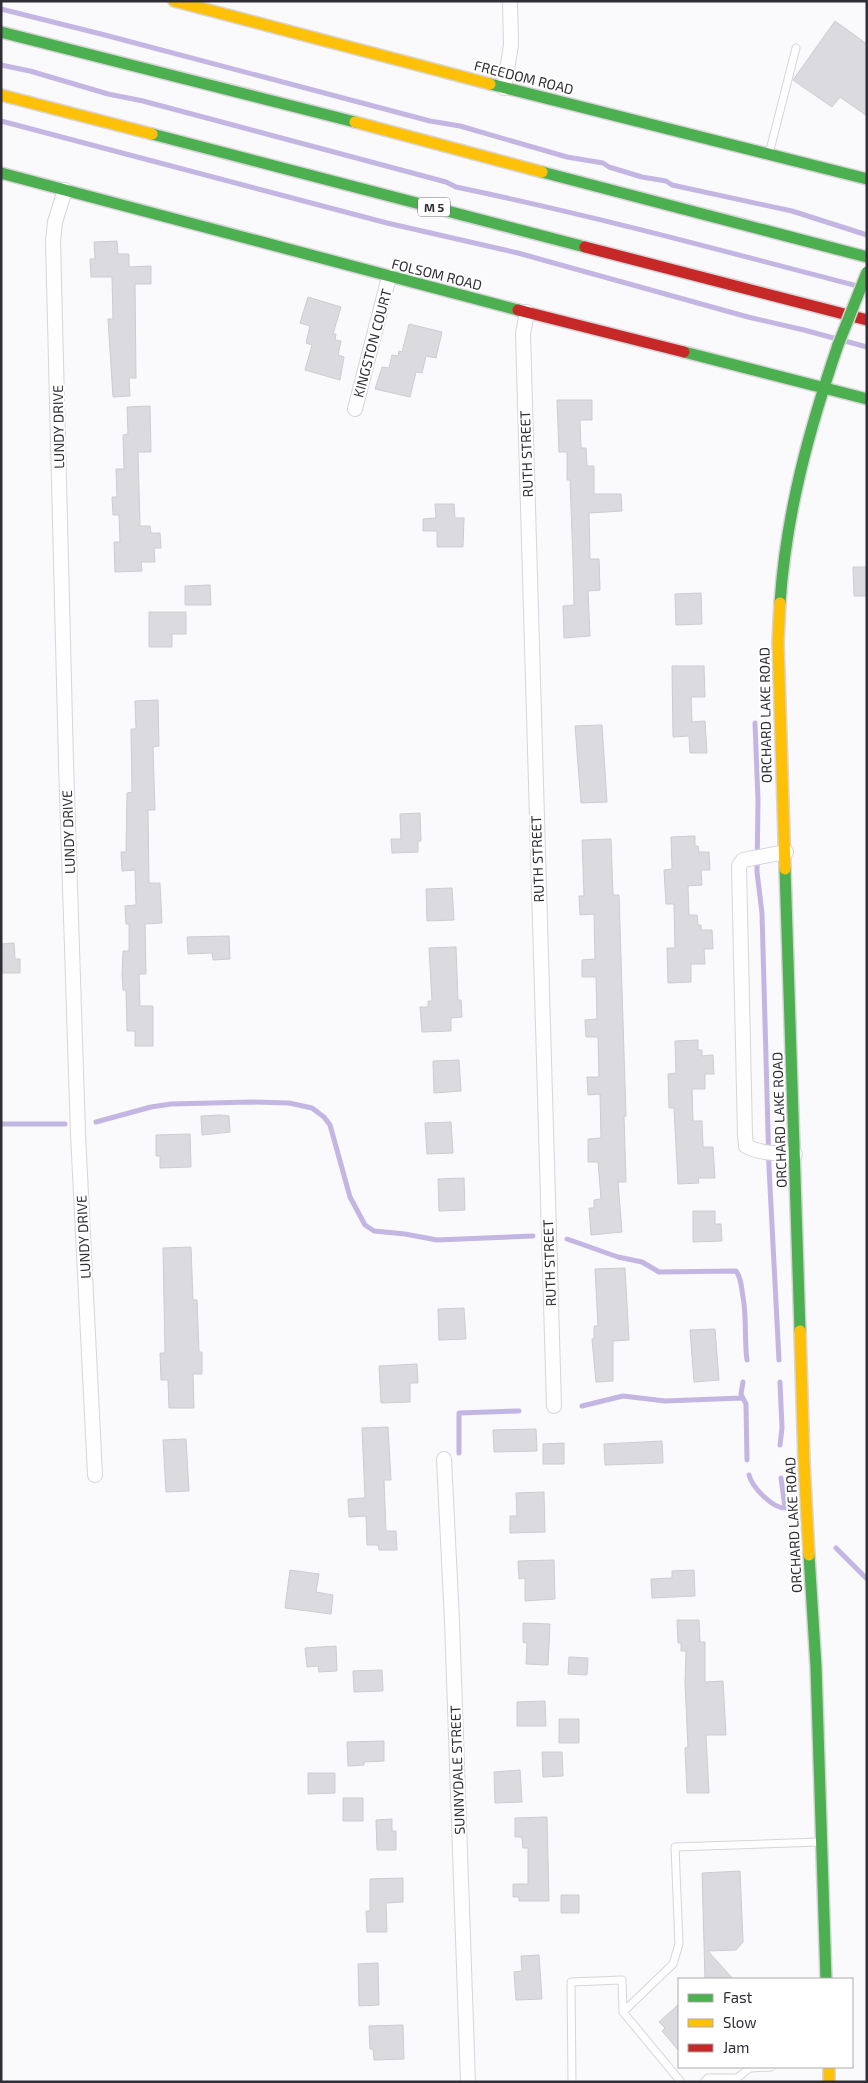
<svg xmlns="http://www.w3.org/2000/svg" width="868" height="2083" viewBox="0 0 868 2083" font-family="'Exo 2',sans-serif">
<rect width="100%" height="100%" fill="#faf9fb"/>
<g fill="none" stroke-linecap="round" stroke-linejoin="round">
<path stroke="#c4b6e2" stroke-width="5" d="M1,9L101,34L430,121L460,126L567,157L603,163L609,167L642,177L666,181L672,185L792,211L867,235
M1,65L30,71L108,94L143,101L446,182L456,187C591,215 724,251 857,286
M1,121L387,223L518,253L748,317L804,330L867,347
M755,723L758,800L757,872L762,913L769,1167L779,1360
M96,1122L151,1107L171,1104L251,1102L289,1103L312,1108L324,1117L330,1125L350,1197L365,1225L374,1231L405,1234L437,1240L533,1236
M1,1124H65
M567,1239L618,1257L642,1262L659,1272L736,1271C742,1279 741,1287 743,1297C747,1318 744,1339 747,1360
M743,1382L741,1394L746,1404L747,1460
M780,1382L782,1428L780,1445
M582,1406L623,1396L665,1401L742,1398
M459,1453V1413L519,1411
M749,1475C752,1487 772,1508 785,1508L781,1478
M836,1548L867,1579"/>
</g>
<path fill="#dbdade" stroke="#ceccd2" d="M835,21L867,44V116L840,97L832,107L793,80Z
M117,241L118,254H129V267L151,266V284H135L136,378H129L130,396L113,397L108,319H113L112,277H91L90,259H95L94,242Z
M308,297L341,307L333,334H336L335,340L341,341L338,355L344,357L340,380L305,370L312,345L306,343L310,326L300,323Z
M409,324L442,332L436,358L426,356L422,373L416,372L410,397L375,389L382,367L389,368L392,355L398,356L399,351L402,352Z
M557,400H592V420H580L581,448H586L587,466H594V494H621L622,511L589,513L590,559H599L600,590L588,591L590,636L564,638L563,606L574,605L573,560L570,480H567V452H559Z
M150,406L151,452H138L140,526H150L151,533H160L161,548H154L155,562H141L142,571L115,572L114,542H120L119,515H113L112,497H117L116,469H124L123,435L128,434L127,407Z
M435,504H454L455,518H464L463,547H437V531H423V519L436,518Z
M853,567H867V596H854Z
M210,585L211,605H185V586Z
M701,593L702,624L676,625L675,594Z
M149,612H186V634H172V647H149Z
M672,666H704L705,697H691L692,722L705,721L707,753H690L689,736L673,737Z
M158,700L159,746L153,747L155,810H148L149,883H160L162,923L145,924L146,974H139L140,1006H153V1046H135V1031H127L126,990H123L122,975L123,951H129V924H126L125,906L136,905L135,870L122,871L121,852H126L127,793L132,792L131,729H136L135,701Z
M602,725L607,802L581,803L575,726Z
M420,813L421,841H418V852L392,853L391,839H401L400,814Z
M695,836V846H698L699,852H709L710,870H701L702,885L688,886L689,915H697L698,925H701V930H712L713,949H704L705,964H691V982L668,983L667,948H675L674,904H666L664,870L672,869L671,837Z
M611,839L613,895H619L626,1116H624L626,1182H618L622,1232L591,1235L589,1208H594V1200L601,1199L598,1162H588V1139L601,1138L600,1094L588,1095L587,1077H599L598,1037H586L585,1020L597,1019L596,977H582V960L595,959L594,914L580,915L579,896H584L582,840Z
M452,888L454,920L427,921L426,889Z
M229,936L230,959L213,960L212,953L188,954L187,937Z
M14,943L15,959H20V973H1V944Z
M456,947L458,1000H461L462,1017L451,1018V1031L422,1032L420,1007H428V1001H432L429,948Z
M698,1040V1050H702V1056L713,1055L714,1074H705V1089H692L693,1121H702L703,1147H713L715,1178H698L699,1183L678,1184L674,1108H669L668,1074L676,1073L675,1041Z
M459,1060L461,1091L434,1093L433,1061Z
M220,1115L229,1116L230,1132L202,1135L201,1116Z
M451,1122L453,1153L427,1154L425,1123Z
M190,1134L191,1167L160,1168V1156H156V1135Z
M464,1178L465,1210L439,1211L438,1179Z
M693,1211H715V1224H721L722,1241L693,1242Z
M191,1247L193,1300H197L199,1352H202V1374H193L194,1408H169L168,1380H161L160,1353H165L163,1248Z
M625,1268L629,1340L613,1341V1381L596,1382L592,1339H594V1326H598L595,1269Z
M464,1308L466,1339L439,1340L438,1309Z
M715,1329L719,1380L694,1382L690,1330Z
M417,1364L418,1383H410V1402L381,1403L379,1366Z
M388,1427L391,1480H384L386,1531H396L397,1550H379L378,1545H367L366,1516L349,1517L348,1499L365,1498L362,1428Z
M536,1429L537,1451L494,1452L493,1430Z
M186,1439L189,1491L166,1492L163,1440Z
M662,1441L663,1463L605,1465L604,1444Z
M564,1443V1464H543V1444Z
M544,1492L545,1532L510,1533V1516H517L516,1493Z
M554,1560L555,1599L525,1601V1578L519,1579L518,1561Z
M290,1570L319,1574L316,1592L333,1595L331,1614L285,1608Z
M694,1570L695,1596L652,1598L651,1579L672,1578V1571Z
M677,1620H699L700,1642H705V1682L723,1681L726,1735H706L709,1793H687L685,1748L688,1747L685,1683L686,1651H681V1643H678Z
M523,1623L550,1624L548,1665L526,1664L527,1643L523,1642Z
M336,1646L337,1671L319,1672L318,1666L307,1667L305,1648Z
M569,1657L588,1658L587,1675L568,1674Z
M382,1670L383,1691L354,1692L353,1671Z
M545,1701L546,1726H517V1702Z
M559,1719H579V1743H559Z
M384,1741V1761L364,1762V1765L348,1766L347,1742Z
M542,1752H562L563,1776L543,1777Z
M520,1770L522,1802L495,1803L494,1772Z
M308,1773H335V1793L308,1794Z
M343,1798H363V1821H343Z
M547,1817L549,1901H519V1897H513V1884H528V1848H523L522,1837H515V1818Z
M392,1819V1831H396V1850H377L376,1820Z
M740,1871L743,1942L736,1950L708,1951L733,1979H705L702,1873Z
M403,1878V1902L386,1903L387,1932H367L366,1911H370V1879Z
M561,1895H579V1913H561Z
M539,1955L542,1999L516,2000L514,1972L522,1971L521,1956Z
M378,1963L379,2005L359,2006L358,1964Z
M679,2004V2051L662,2031L665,2028L659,2022Z
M403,2025L404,2059L374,2060L373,2049H370L369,2026Z"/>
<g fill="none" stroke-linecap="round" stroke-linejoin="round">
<defs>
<path id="lane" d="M769,154L796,48
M572,2082L571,1982L622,1980L623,2012
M681,2082L623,2012L673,1964L679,1944L675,1847L820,1842
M704,2082L708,2078H737
M737,2082V2078L750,2068L771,2067"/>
<path id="street" d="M504,88L511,45L510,1
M65,190L55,222L53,241L66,762L78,1134L95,1475
M527,312L523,334L554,1406
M355,409L389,277
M786,852L743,860L739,866L745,1135L746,1146C761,1154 777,1153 795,1154
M444,1459L452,1621L468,2082"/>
<path id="fast" d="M1,32L355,122
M490,84L867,179
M152,134L585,247
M542,172L867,257
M1,173L518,310
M684,352L867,399
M780,603C786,513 809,430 838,345
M785,869L800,1331
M809,1555L816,1667L826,1979"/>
<path id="slow" d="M174,1L490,84
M1,95L152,134
M355,122L542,172
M780,603L778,642L785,869
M800,1331L804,1463L809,1555
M829,2067V2082"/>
<path id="jam" d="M585,247L867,320
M518,310L684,352"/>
</defs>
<use href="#lane" stroke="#d7d5da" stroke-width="9"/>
<use href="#street" stroke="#d7d5da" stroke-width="16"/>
<use href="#fast" stroke="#d7d5da" stroke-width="14"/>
<use href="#slow" stroke="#d7d5da" stroke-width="14"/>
<use href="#jam" stroke="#d7d5da" stroke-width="14"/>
<use href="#lane" stroke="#fefefe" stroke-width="7"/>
<use href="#street" stroke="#fefefe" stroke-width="14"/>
<use href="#fast" stroke="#4caf50" stroke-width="11"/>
<use href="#slow" stroke="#ffc107" stroke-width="11"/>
<use href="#jam" stroke="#c62828" stroke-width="11"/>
<defs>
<path id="fast-bridge" d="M838,345L867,272"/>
</defs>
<use href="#fast-bridge" stroke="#d7d5da" stroke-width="14" stroke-linecap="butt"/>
<use href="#fast-bridge" stroke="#4caf50" stroke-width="11"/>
</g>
<g text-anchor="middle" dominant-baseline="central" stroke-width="4" stroke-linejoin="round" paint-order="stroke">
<rect fill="#fff" stroke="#6d6c72" stroke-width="1" x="418" y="197.5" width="32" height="19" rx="4"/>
<g font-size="12" font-weight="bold" fill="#2f2d35">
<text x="434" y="207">M 5</text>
</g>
<g font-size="14" fill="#2f2d35" stroke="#fff">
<text transform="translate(524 77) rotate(14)">FREEDOM ROAD</text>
<text transform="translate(437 274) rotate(14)">FOLSOM ROAD</text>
<text transform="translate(372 343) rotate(-75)">KINGSTON COURT</text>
<text transform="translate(58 427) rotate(-91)">LUNDY DRIVE</text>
<text transform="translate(526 454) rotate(-92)">RUTH STREET</text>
<text transform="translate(765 715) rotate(-91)">ORCHARD LAKE ROAD</text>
<text transform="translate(68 832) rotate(-92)">LUNDY DRIVE</text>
<text transform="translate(537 859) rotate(-92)">RUTH STREET</text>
<text transform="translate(779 1120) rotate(-92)">ORCHARD LAKE ROAD</text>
<text transform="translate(83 1237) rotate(-93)">LUNDY DRIVE</text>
<text transform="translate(549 1263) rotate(-92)">RUTH STREET</text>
<text transform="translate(793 1525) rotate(-93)">ORCHARD LAKE ROAD</text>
<text transform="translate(457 1770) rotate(-92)">SUNNYDALE STREET</text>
</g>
</g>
<rect width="868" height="2083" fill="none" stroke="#2f2d35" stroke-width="5"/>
<rect x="678" y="1978" width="175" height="90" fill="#ffffff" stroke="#acabae"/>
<rect x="688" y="1994" width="25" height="8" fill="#4caf50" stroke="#acabae"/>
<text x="723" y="2003" font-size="15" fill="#2f2d35">Fast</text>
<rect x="688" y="2019" width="25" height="8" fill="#ffc107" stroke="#acabae"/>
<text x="723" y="2028" font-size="15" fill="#2f2d35">Slow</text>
<rect x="688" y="2044" width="25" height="8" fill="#c62828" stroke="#acabae"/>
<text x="723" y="2053" font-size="15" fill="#2f2d35">Jam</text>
</svg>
